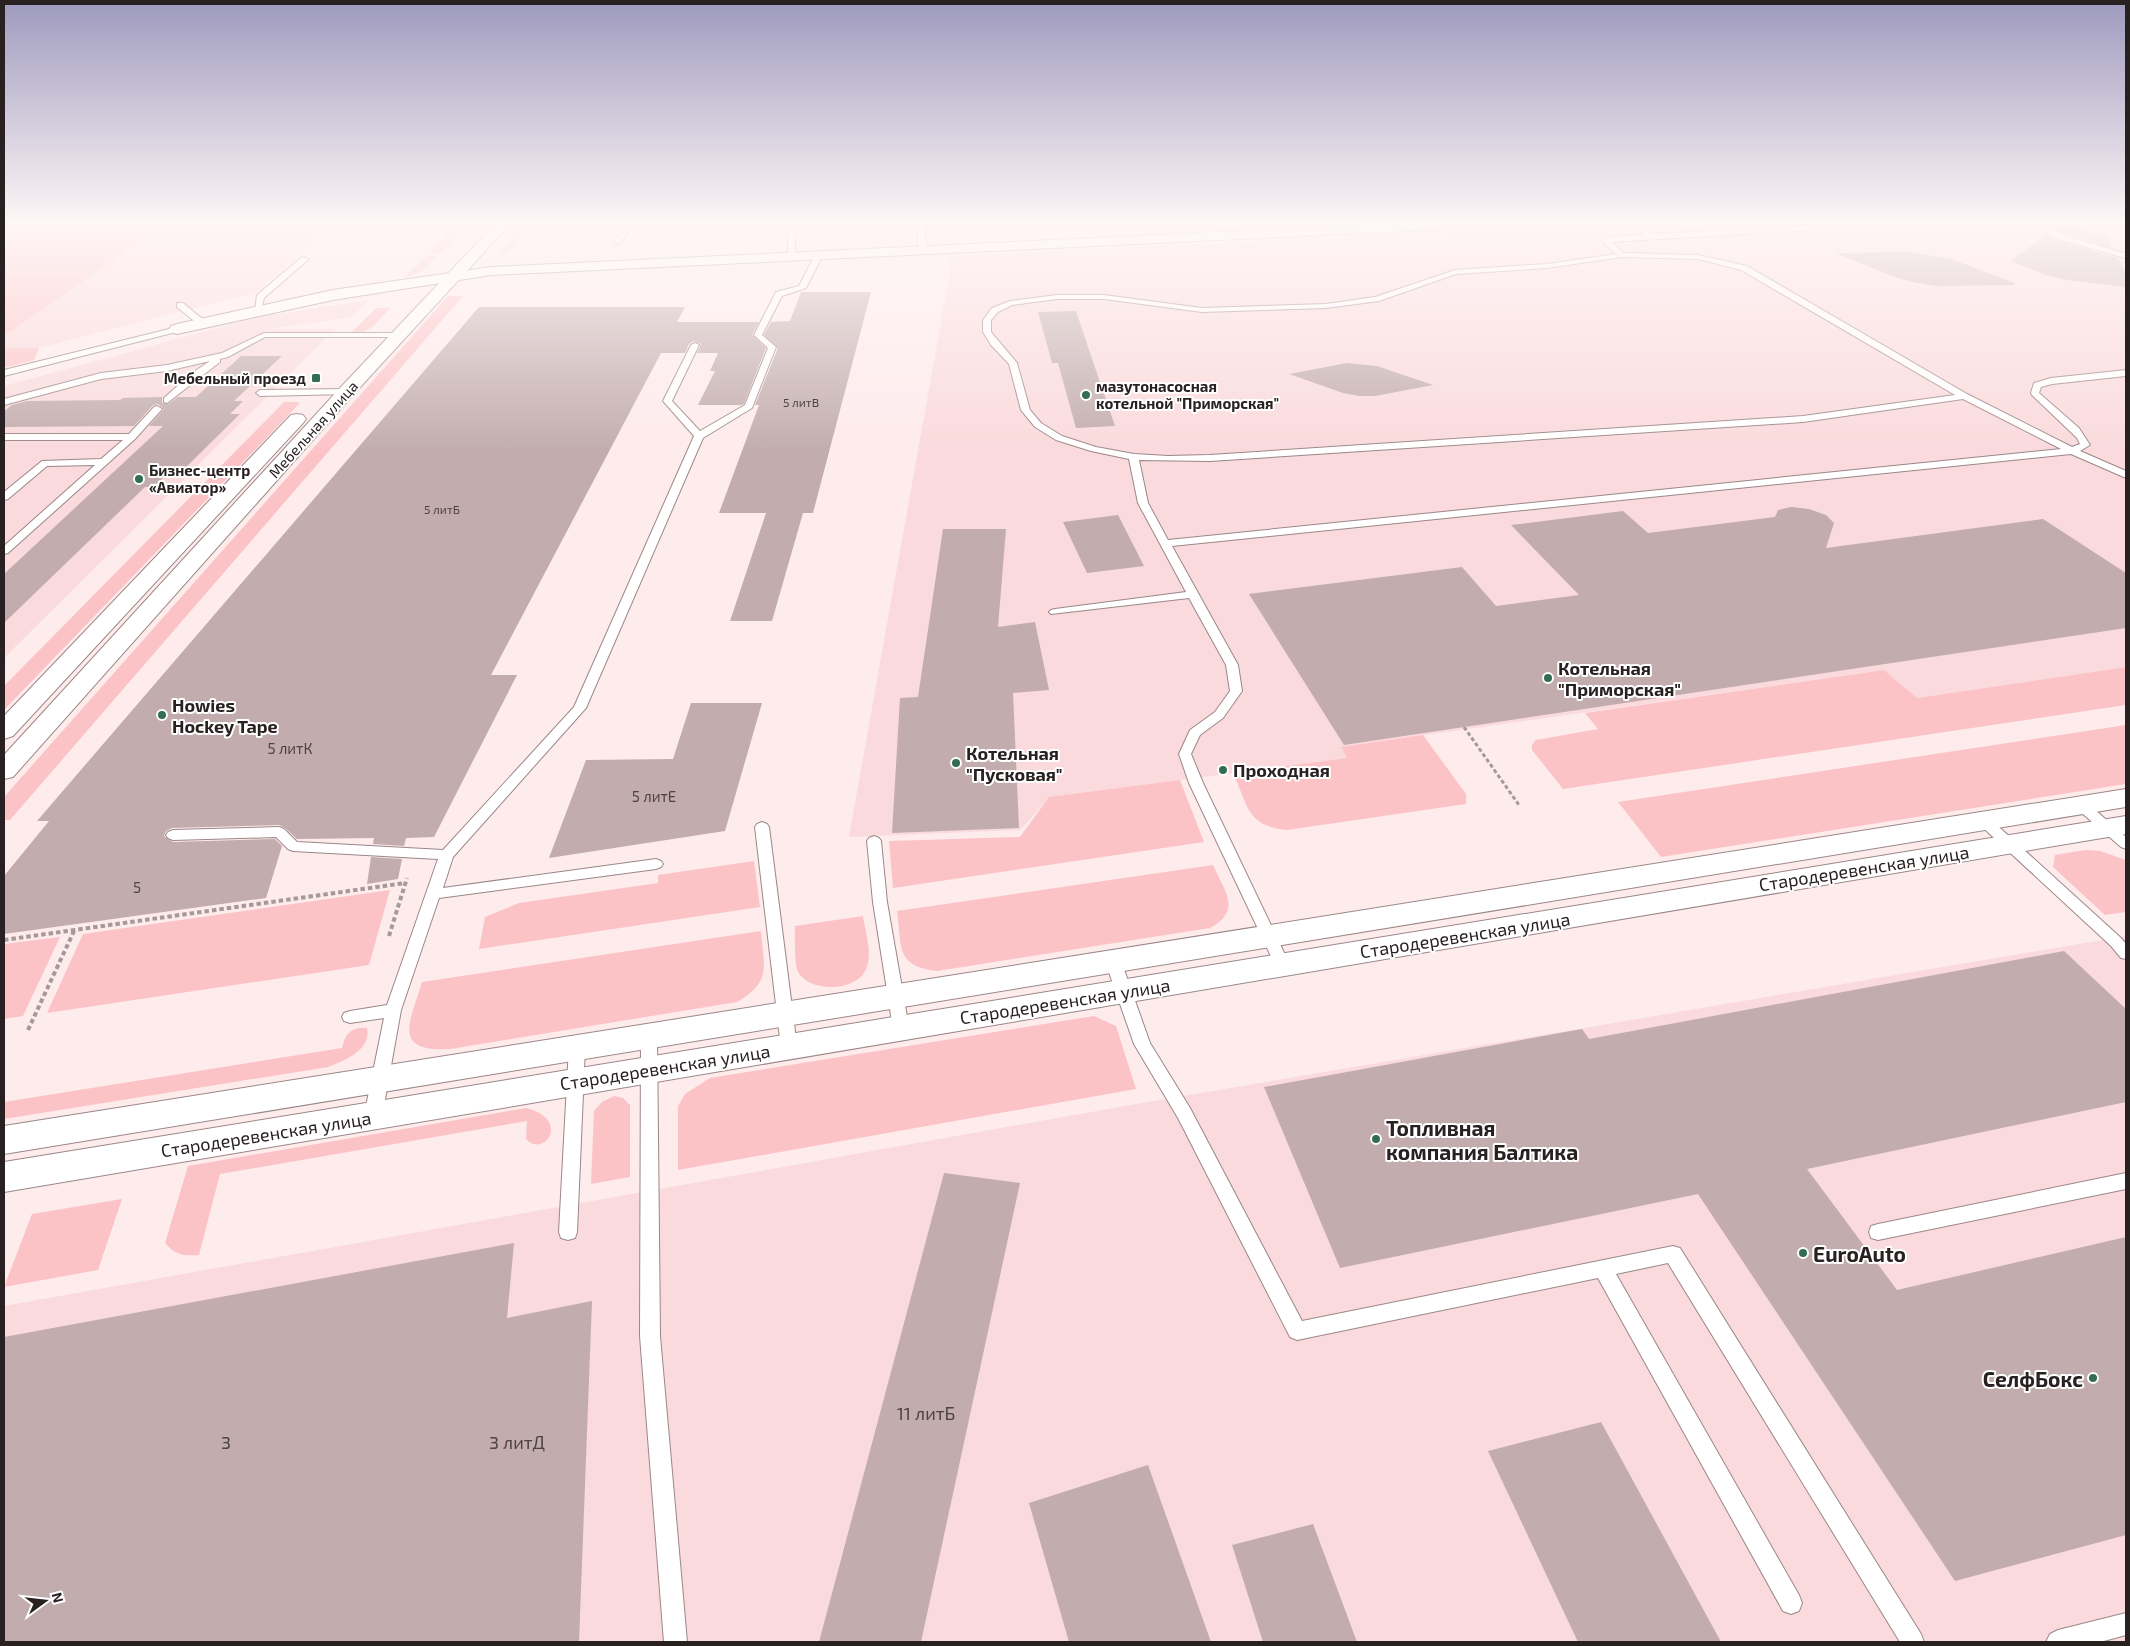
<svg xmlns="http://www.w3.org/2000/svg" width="2130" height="1646" viewBox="0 0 2130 1646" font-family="'Exo 2',sans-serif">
<rect width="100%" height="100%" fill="#feebec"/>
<path fill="#fadadc" d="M167,224H335L256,292L39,348H4V336Z
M889,224H1157L885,236Z
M1610,224H2091L2126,245V667L1917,698L1884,670L1341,747L1348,758L1050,797L1020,830L849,837L949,277L950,256Z
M369,300L351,317L270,329H335L4,658V386L254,318Z
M2126,936V1642H4V1306L1142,1103Z"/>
<path fill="#fcc3c7" d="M4,224H167L4,336Z
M450,224H471L441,253H429L445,236Z
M524,224H533L508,252H499Z
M425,256H437L421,272L403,278Z
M448,296H463L10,820H4V797Z
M376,308H390C378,321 370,335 350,334Z
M4,348H39L34,360L4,368Z
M284,402H297L300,403L4,710V686Z
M2126,667V705L1563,789L1532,750V745L1536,740L1598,729L1585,713L1884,670L1917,698Z
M2126,725V784L1661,857L1618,802Z
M1423,735L1466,794V804L1287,830C1246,826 1248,805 1233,773L1347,758L1341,747Z
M1180,780L1204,842L893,888L889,841L1020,837L1049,797Z
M2085,850L2100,851L2126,860V912L2105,915L2053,867L2055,855Z
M754,861L760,907L479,949L485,917L519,903L658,883V875Z
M1213,865C1224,891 1243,910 1210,928L937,971C895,966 902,947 897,911Z
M390,890L369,965L47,1013L83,934Z
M863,916C865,931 873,953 866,969C857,992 810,993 798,972C794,963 795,937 795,926Z
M761,931C764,968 772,981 737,1002L450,1049C390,1053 411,1020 422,982Z
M60,937L23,1016L4,1019V944Z
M1094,1016L1116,1026L1136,1089L678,1170V1106L685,1094L710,1078Z
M359,1028H367C372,1050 344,1061 328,1067L4,1119V1102L342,1048C345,1037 347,1031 359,1028Z
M614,1096L623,1098L630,1105V1177L591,1184L594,1111L602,1102Z
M526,1108C572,1119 544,1159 526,1139L527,1121L220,1174L199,1255C183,1256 175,1255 165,1243L188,1166Z
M122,1199L98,1270L4,1287L32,1214Z"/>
<path fill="#c2acad" d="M2061,224H2073L2108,239L2113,248L2054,229Z
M2046,235L2064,243L2118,258L2126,273V287L2067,280L2046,275L2010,261Z
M1911,252L1951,259L2015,283L2014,285L1938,286L1917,283L1897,278L1835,253Z
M801,292H871L813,513H803L772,621H730L766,513H719L759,405H755L778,348L764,335L771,322L790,321Z
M479,307H685L677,322H759L752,335L766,348L744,404L741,405H698L715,371H710L718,353H697L701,344L694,341L689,344L685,353H661L491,675H517L434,837L406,838L404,846L373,844L374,838L297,839L285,828L279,825L172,828L166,831L164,836L173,842L275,839L282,846L266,898L4,934V876L49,821H37Z
M1076,311L1088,347L1115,426L1076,428L1058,363H1052L1038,312Z
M241,356H282L234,401H243L230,414H240L181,472H169L153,487H145L4,623V574L163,426H149L164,409L158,404L153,405L134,426L4,427V411L12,405L27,401L120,400L123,398L162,397V403L168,404L178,397H196Z
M1347,363L1377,366L1433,385L1375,396H1359L1343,393L1289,374Z
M1791,507L1809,509L1826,515L1834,523L1826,548L2043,519L2126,573V628L1344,745L1249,594L1462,567L1496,606L1579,595L1511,525L1623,511L1648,533L1775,517L1778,510Z
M1118,515L1144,566L1087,573L1063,522Z
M943,529H1006L998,627L1035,622L1049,690L1013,693L1019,828L892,833L900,698L918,697Z
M691,703H762L725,831L549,858L586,760L673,759Z
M371,857L402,859L398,879L367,884Z
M2064,951L2126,1009V1102L1807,1169L1897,1290L2126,1237V1535L1955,1581L1698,1194L1340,1268L1264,1087L1582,1029L1589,1039Z
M944,1173L1020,1183L921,1642H819Z
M514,1243L507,1318L592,1301L579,1642H4V1337Z
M1601,1422L1721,1642H1578L1488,1451Z
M1148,1465L1211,1642H1069L1029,1503Z
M1313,1524L1357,1642H1263L1232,1545Z"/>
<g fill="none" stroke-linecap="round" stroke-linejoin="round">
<defs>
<path id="lane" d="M627,224H633L620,244H614L613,242Z
M766,224H775L790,229L799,224H806L795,233V258L788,256V233Z
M919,224H925V240L927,250L923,252L919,250L917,240Z
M1200,224H1206L1215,236L1213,237H1209Z
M1631,224H1638L1652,234L1842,224H1931L1928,226L1842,228L1611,242L1624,253L1698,255L1747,266L1967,394L2072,447L2080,444L2077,438L2032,395L2031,393L2034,383L2051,378L2126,370V376L2052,384L2041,387L2039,393L2079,428L2090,445L2080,451L2126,471V478L2071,454L1172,546L1238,665L1242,691L1223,718L1200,735L1191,754L1203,783L1290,965L1287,969L1282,971L1277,969L1189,783L1179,754L1190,730L1215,712L1230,691L1226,665L1189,598L1051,614L1049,612L1051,610L1055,609L1186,592L1138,503L1129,459L1091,451L1056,440L1035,427L1021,410L1009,364L991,345L983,332V320L992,308L1010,301L1057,295H1104L1202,308L1326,304L1375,297L1455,270L1547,264L1616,254L1603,242L1606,237L1644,235ZM1622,257L1698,259L1741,270L1955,395L1803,416L1210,455L1168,456L1134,454L1096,447L1062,436L1041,423L1030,410L1017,363L991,332V320L998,312L1012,305L1057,299H1104L1202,312L1326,308L1379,301L1456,274L1547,268ZM1963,399L2061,449L1168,540L1148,503L1139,460L1210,461L1803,422Z
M2028,224H2037L2070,237L2126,254V258L2064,241Z
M816,253L823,255L806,288L782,296L762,335L776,347L752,408L703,438L586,708L453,857L443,888L656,859L661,861L663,864L661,867L656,869L439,898L401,1010L382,1116L379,1121L373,1123L367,1121L364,1116L384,1018L350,1023L344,1021L342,1017L344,1013L350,1011L387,1005L438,859L293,851L288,849L276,837L173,840L168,838L166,835L168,832L173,830L279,827L284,829L297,842L443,850L574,707L694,436L663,401L691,345L695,343L699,345L672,401L700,431L745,405L768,348L754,335L776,292L799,286Z
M302,257L309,259L264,298L261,311H255L257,295Z
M177,303H183L205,321V325H199L177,307Z
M177,327H180V331L4,376V370Z
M264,333H399L403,335L399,337H265L228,357L220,359V362L167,403L164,402V398L192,373L210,361L167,371L101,379L4,405V399L101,373L167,365L222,353Z
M346,389L349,390V394L260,396L256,393L260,390Z
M157,406L162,409L135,439L8,553L4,554V546L95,465L47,466L8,499L4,500V492L42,461L101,459L123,440H4V434H129L154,407Z
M2081,801L2086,802L2126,837V849L2121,847L2076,808L2074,805L2076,802Z
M1984,817L1989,818L2121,938L2126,944V959L2121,958L2111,946L1979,824L1977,821L1979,818Z
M762,822L767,824L769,827L797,1047L795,1051L789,1053L783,1051L781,1047L755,827L757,824Z
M874,836L879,838L881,841L887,902L909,1028L907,1032L901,1034L895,1032L893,1028L873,902L867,841L869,838Z
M1113,955L1118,957L1121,961L1150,1043L1190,1108L1302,1321L1673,1246L1680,1248L1921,1634L1924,1642H1900L1668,1263L1616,1274L1799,1595L1802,1603L1799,1611L1791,1614L1783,1611L1598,1278L1297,1340L1290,1337L1178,1118L1134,1044L1105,961L1108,957Z
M649,1030L655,1032L657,1036L660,1336L687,1642H664L640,1336L641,1036L643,1032Z
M577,1041L583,1043L585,1047L577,1232L575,1238L568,1240L561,1238L559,1232L569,1047L571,1043Z
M2126,1173V1189L1878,1240L1871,1238L1869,1232L1871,1226L1878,1224Z
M2126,1613V1635L2100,1642H2046L2050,1634L2058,1630Z"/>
<path id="street" d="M1386,224H1477L1470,228L491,275L333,300L177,334L171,332L169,329L171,326L177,324L333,290L491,267Z"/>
<path id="secondary" d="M495,224H510L352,396L13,777L4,779V755L340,388Z
M297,414L303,415L306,419L303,423L13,736L4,739V716L291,415Z
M2126,789V807L4,1154V1126Z
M2126,816V834L4,1192V1162Z"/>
</defs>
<use href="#lane" stroke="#9b8788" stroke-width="2"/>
<use href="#street" stroke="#9b8788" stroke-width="2"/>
<use href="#secondary" stroke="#9b8788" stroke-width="2"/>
<path stroke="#a7999a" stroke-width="3" stroke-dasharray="4 2.5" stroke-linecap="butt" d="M1464,727L1519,805"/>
<path stroke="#a7999a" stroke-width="4" stroke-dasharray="4.5 3" stroke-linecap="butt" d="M389,936L407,878
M4,940L405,883
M28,1030L74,931"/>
<use href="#lane" fill="#fff" fill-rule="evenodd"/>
<use href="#street" fill="#fff" fill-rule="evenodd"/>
<use href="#secondary" fill="#fff" fill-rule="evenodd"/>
</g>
<linearGradient id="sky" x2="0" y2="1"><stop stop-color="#9e9abe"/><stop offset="0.49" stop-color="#fff6f6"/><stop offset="1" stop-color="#fff6f6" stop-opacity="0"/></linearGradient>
<rect width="2130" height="454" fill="url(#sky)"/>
<g fill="#336c54" stroke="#fff" stroke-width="2">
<rect x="311" y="373" width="10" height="10" rx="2.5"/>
<circle cx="1086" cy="395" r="5"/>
<circle cx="139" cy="479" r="5"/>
<circle cx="1548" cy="678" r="5"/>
<circle cx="162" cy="715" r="5"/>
<circle cx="956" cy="763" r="5"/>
<circle cx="1223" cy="770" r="5"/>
<circle cx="1376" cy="1139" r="5"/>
<circle cx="1803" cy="1253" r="5"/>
<circle cx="2093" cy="1378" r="5"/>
</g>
<g text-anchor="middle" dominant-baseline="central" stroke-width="4" stroke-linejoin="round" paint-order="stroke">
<g font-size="12" fill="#4e4344">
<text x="801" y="402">5 литВ</text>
<text x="442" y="509">5 литБ</text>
</g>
<g font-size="15" font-weight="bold" fill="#282021" stroke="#fff" text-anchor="start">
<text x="306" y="378" text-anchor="end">Мебельный проезд</text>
<text x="1096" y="386">мазутонасосная<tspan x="1096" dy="17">котельной "Приморская"</tspan></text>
<text x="149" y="470">Бизнес-центр<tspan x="149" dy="17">«Авиатор»</tspan></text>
</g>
<g font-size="15" fill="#282021" stroke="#fff">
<text transform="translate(313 429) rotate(-48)">Мебельная улица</text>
</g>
<g font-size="15" fill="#4e4344">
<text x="290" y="748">5 литК</text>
<text x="654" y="796">5 литЕ</text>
<text x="137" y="887">5</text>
</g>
<g font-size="18" font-weight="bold" fill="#282021" stroke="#fff" text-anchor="start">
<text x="1558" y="668">Котельная<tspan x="1558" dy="21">"Приморская"</tspan></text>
<text x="172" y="705">Howies<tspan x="172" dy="21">Hockey Tape</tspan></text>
<text x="966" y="753">Котельная<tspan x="966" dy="21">"Пусковая"</tspan></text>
<text x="1233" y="770">Проходная</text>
</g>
<g font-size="18" fill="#282021" stroke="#fff">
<text transform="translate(1864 868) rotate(-9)">Стародеревенская улица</text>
<text transform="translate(1465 935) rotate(-9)">Стародеревенская улица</text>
<text transform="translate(1065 1001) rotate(-9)">Стародеревенская улица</text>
<text transform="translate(665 1067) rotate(-9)">Стародеревенская улица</text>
<text transform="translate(266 1134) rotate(-9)">Стародеревенская улица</text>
</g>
<g font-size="18" fill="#4e4344">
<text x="926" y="1413">11 литБ</text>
<text x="226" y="1442">3</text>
<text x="517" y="1442">3 литД</text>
</g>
<g font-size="21" font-weight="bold" fill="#282021" stroke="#fff" text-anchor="start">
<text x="1386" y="1127">Топливная<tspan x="1386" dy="24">компания Балтика</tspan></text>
<text x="1813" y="1253">EuroAuto</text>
<text x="2083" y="1378" text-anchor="end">СелфБокс</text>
</g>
</g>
<rect width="2130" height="1646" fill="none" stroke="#282021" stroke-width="10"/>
<g transform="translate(45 1601) rotate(75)" stroke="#ffffff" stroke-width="4" paint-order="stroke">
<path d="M0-4L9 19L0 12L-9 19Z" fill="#282021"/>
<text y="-8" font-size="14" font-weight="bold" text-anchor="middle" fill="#282021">N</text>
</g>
</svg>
